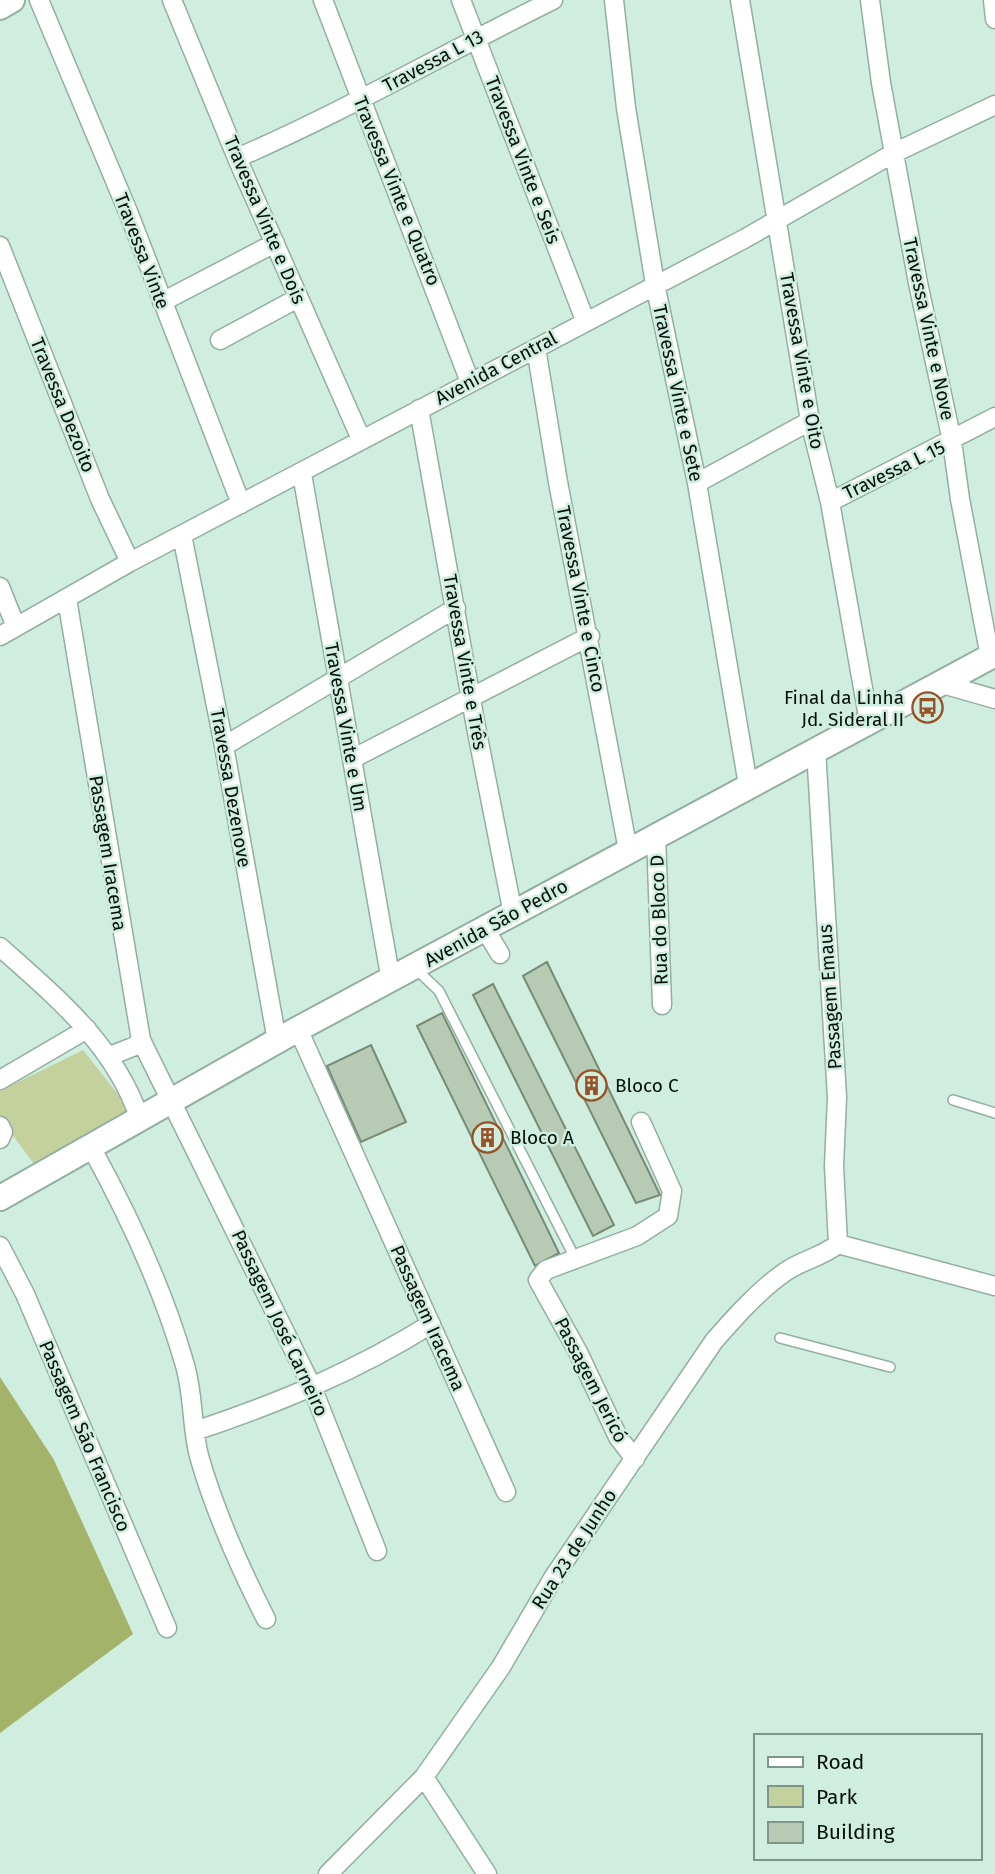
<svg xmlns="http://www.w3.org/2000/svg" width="995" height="1874" viewBox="0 0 995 1874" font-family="'Fira Sans',sans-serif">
<rect width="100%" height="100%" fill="#cfeedf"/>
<path fill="#c5d19d" d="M83,1050L131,1111L34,1164L0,1118V1091Z"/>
<path fill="#a4b36a" d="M0,1377L54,1460L133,1634L0,1733Z"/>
<path fill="#b7cbb4" stroke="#778a75" stroke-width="2" d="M547,962L660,1195L636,1203L523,976Z
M493,984L614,1225L593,1236L473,995Z
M442,1013L559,1253L535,1266L417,1026Z
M371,1045L406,1122L361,1142L327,1066Z"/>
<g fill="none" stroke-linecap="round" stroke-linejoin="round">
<defs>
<path id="lane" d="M416,969L439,991L575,1258
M953,1100L995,1113
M780,1338L890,1367"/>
<path id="street" d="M39,0L129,214L241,504
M172,0L237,158L361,439
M323,0L470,382
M461,0L585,320
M614,0L626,108L655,284L697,483L748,785
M740,0L810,421L830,502L869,722
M870,0L881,83L918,283L952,441L960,499L990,657
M993,0L995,19
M237,158C346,111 447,52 553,0
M0,246L100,499L130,562
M162,302L275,243
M220,340L298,298
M536,348L558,482L628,850
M419,409L476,727L513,914
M302,474L391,981
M697,483L810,421
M830,502L995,417
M182,535L224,746L277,1041
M0,587L16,627
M67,599L141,1040L312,1387L377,1551
M0,636L130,562L744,239L894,153L995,105
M939,683L995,699
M224,746L456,608
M816,750L837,1097L834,1166L838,1244
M352,759L590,636
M656,835L662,1005
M485,929L500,954
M0,947C56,997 114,1044 139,1117
M298,1029L506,1492
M110,1056L135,1046L141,1040
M0,1080L87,1029
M0,1126L3,1132L0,1139
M91,1147C129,1216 162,1286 184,1362C194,1393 191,1425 199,1456C215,1512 240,1568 266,1619
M838,1244L995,1286
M0,1246L25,1294L167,1628
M195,1431C279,1403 356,1371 431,1324
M635,1459L618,1437L578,1352L538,1280L546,1270L637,1236L668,1216L672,1191L641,1122
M424,1777L487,1874
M328,1874L424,1777L501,1667L553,1578L714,1341C736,1316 758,1291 785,1272C802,1260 822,1257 838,1244"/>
<path id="secondary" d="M0,7L12,0
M0,1198L298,1029L995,654"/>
</defs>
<use href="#lane" stroke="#92afa1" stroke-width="12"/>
<use href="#street" stroke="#92afa1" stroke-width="21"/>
<use href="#secondary" stroke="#92afa1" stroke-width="28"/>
<use href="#lane" stroke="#fff" stroke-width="9"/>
<use href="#street" stroke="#fff" stroke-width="18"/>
<use href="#secondary" stroke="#fff" stroke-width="24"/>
</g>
<defs>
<symbol id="bus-ring" viewBox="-11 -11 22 22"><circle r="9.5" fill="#cfeedf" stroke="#975227" stroke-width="1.5"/><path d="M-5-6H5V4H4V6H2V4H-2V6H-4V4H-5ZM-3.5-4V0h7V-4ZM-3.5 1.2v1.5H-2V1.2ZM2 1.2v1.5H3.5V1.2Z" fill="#975227"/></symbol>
<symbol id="building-ring" viewBox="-11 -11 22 22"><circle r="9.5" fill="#cfeedf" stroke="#975227" stroke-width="1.5"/><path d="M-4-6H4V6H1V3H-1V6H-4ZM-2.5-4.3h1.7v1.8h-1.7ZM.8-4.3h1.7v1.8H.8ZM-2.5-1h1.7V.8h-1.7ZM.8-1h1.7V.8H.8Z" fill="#975227"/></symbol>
</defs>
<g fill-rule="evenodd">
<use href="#bus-ring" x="910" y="690" width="35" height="35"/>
<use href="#building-ring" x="574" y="1068" width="35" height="35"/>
<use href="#building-ring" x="470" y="1120" width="35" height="35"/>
</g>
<g text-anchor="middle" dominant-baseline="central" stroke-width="5" stroke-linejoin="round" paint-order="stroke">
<g font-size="19" fill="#06100b" stroke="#cfeedf">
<text transform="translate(433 61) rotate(-28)">Travessa L 13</text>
<text transform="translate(523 160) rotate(69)">Travessa Vinte e Seis</text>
<text transform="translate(397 191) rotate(68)">Travessa Vinte e Quatro</text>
<text transform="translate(265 220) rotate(67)">Travessa Vinte e Dois</text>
<text transform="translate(142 251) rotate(69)">Travessa Vinte</text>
<text transform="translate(929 329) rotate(78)">Travessa Vinte e Nove</text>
<text transform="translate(802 361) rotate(80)">Travessa Vinte e Oito</text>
<text transform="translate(496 368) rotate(-28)">Avenida Central</text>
<text transform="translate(678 393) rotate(78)">Travessa Vinte e Sete</text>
<text transform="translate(63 405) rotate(68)">Travessa Dezoito</text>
<text transform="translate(894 470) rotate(-26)">Travessa L 15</text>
<text transform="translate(581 599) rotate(79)">Travessa Vinte e Cinco</text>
<text transform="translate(465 662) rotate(80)">Travessa Vinte e Três</text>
<text transform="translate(346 727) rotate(80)">Travessa Vinte e Um</text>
<text transform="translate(231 788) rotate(80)">Travessa Dezenove</text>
<text transform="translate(108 853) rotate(81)">Passagem Iracema</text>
<text transform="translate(659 920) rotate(-92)">Rua do Bloco D</text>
<text transform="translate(496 923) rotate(-29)">Avenida São Pedro</text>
<text transform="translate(830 997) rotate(-94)">Passagem Emaus</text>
<text transform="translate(428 1318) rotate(66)">Passagem Iracema</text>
<text transform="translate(280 1323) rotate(65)">Passagem José Carneiro</text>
<text transform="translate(591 1380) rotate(63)">Passagem Jericó</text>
<text transform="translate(85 1436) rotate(67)">Passagem São Francisco</text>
<text transform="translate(574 1549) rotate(-57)">Rua 23 de Junho</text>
</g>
<g font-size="19" fill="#06100b" stroke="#cfeedf" text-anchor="start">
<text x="904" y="697" text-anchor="end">Final da Linha<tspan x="904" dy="22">Jd. Sideral II</tspan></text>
<text x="615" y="1085">Bloco C</text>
<text x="510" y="1137">Bloco A</text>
</g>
</g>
<rect x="754" y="1734" width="228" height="126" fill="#cfeedf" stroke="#7f958a" stroke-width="2"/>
<rect x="768" y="1757" width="35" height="10" fill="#ffffff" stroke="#7f958a" stroke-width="2"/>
<text x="816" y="1769" font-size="21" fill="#06100b">Road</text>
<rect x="768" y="1786" width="35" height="21" fill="#c5d19d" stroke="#7f958a" stroke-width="2"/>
<text x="816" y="1804" font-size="21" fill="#06100b">Park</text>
<rect x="768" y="1822" width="35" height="21" fill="#b7cbb4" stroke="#7f958a" stroke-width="2"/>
<text x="816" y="1839" font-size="21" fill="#06100b">Building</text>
</svg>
